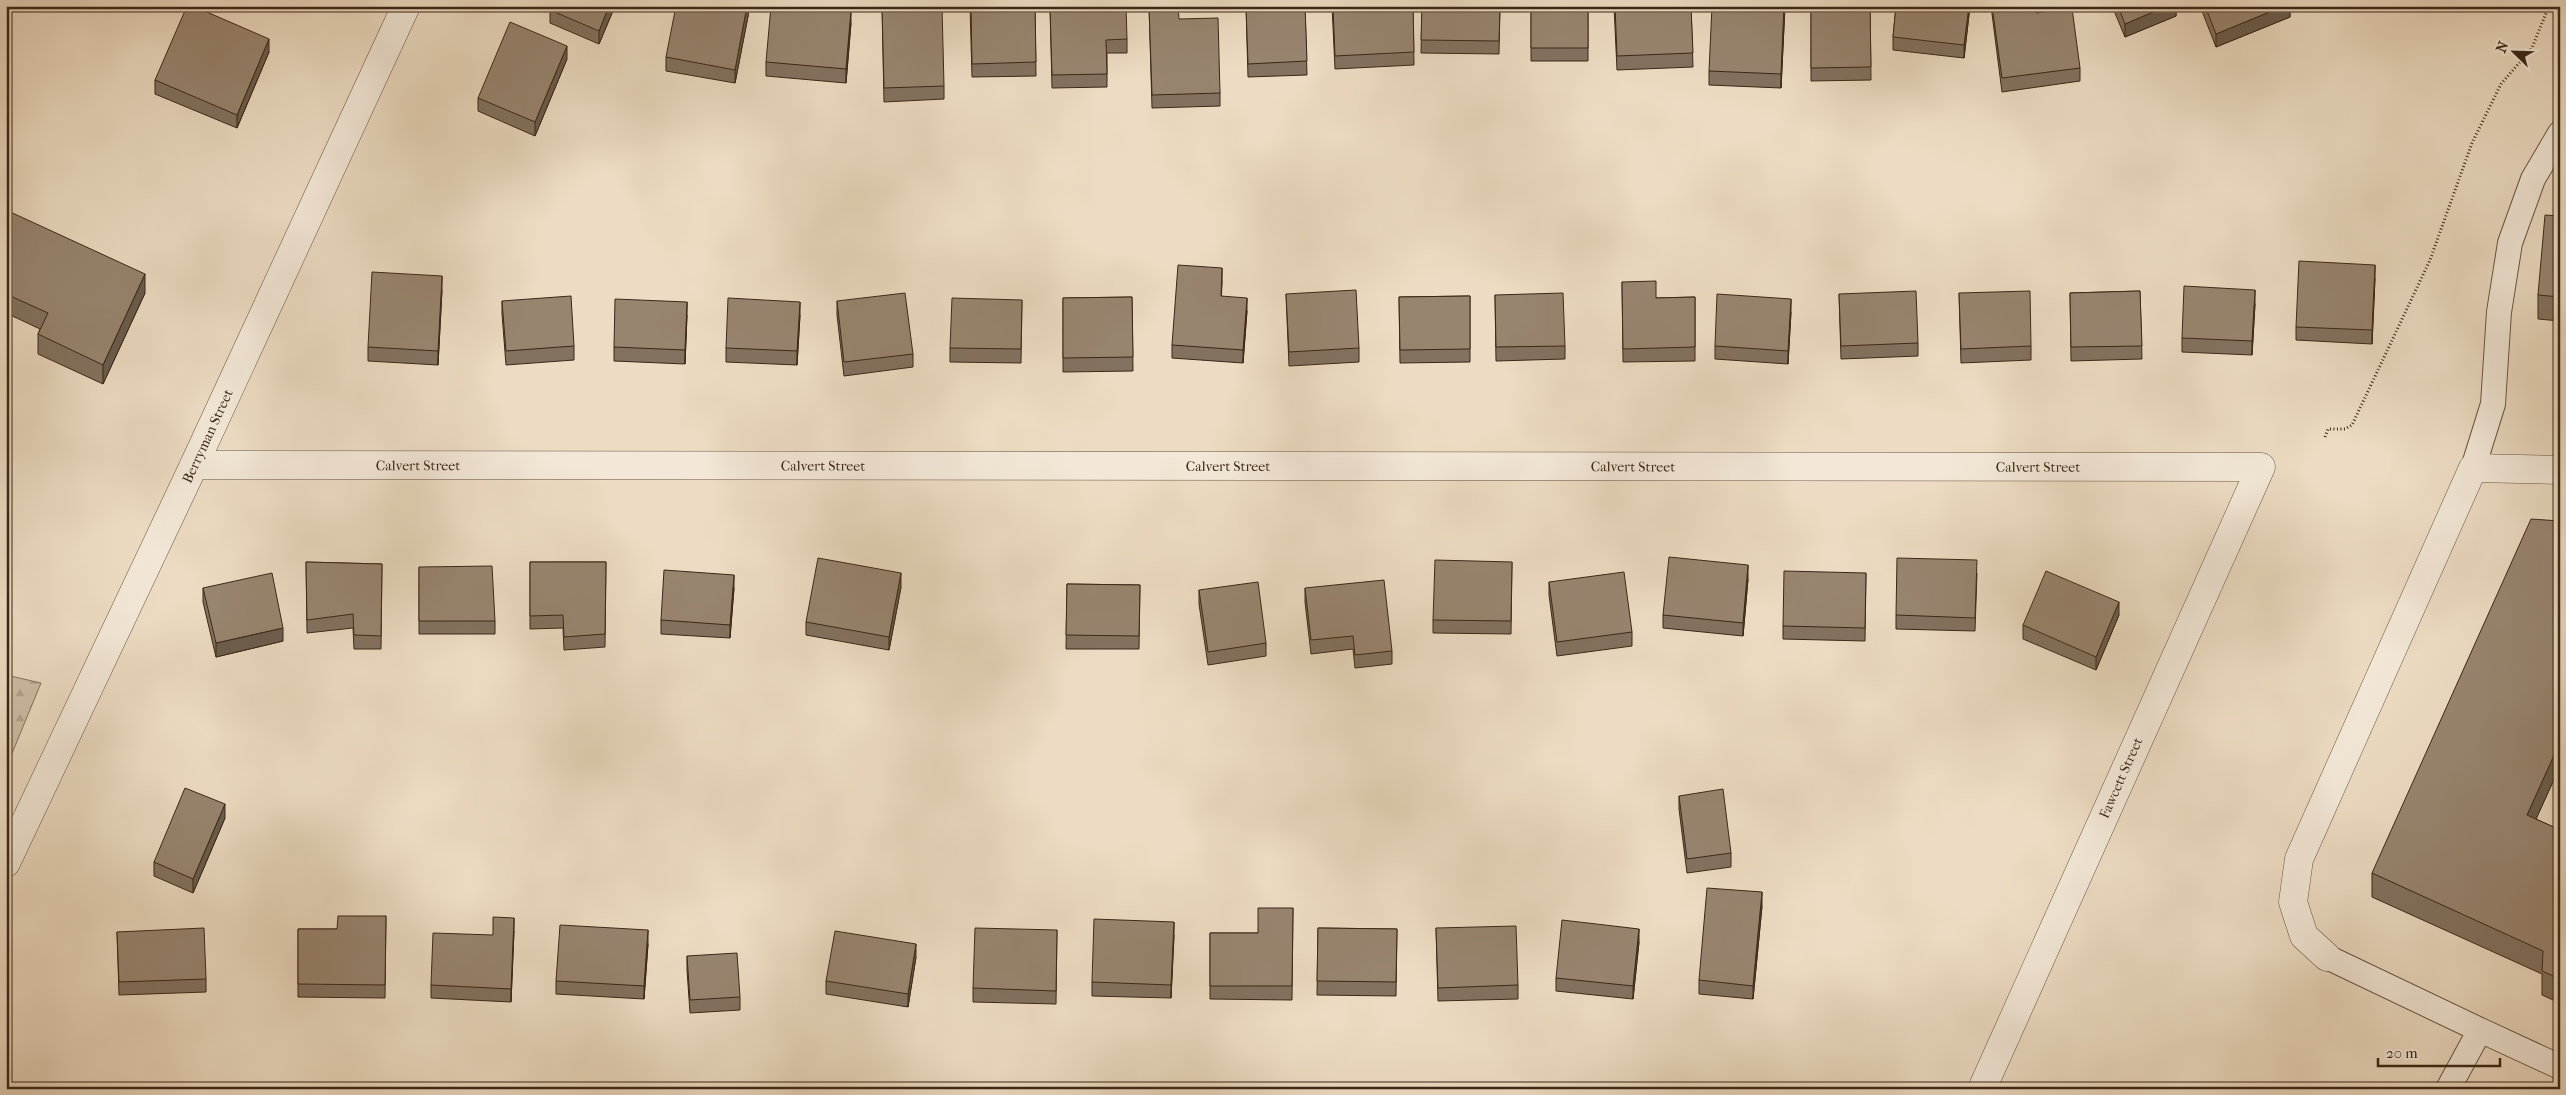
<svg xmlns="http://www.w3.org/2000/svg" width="2566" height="1095" viewBox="0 0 2566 1095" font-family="'IM FELL French Canon',serif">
<defs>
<pattern id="forest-firs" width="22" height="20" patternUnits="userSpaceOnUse" patternTransform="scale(1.25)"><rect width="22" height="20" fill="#cfbda6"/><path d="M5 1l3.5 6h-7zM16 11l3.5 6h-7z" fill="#b3a28e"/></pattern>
</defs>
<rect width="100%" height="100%" fill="#eddcc3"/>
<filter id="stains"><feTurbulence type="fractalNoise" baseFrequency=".004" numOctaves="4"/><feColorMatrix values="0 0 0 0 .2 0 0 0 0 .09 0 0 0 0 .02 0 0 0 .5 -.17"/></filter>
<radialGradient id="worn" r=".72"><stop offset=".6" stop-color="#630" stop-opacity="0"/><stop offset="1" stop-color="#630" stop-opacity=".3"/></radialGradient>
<path fill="url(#forest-firs)" stroke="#85725e" d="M6,675L41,683L6,768Z"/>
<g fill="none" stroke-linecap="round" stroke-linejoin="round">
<defs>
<path id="lane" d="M2473,468L2493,404L2499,312L2510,243L2533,179L2560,133
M2327,957L2480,1030
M2448,1089L2480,1030L2560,1067"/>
<g id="street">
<path id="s1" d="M194,465L2261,467L1982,1089"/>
<path id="s2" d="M6,863L194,465L406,6"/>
<path d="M2327,957L2304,936L2293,902L2299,859L2473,468L2560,470"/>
</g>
</defs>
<use href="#lane" stroke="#685441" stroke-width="26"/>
<use href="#street" stroke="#685441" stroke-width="29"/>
<path stroke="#3b2716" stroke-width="3" stroke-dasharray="1 2.5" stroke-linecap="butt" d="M2325,437L2328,429H2345L2352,425L2430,260L2472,143L2501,84L2532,48L2549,6"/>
<use href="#lane" stroke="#f3e8d8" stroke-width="24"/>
<use href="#street" stroke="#f3e8d8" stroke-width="28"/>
</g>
<path fill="#837260" stroke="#3b2716" d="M552,6H615L599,44L550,23V10Z
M749,6V11L735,83L666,71V57Z
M882,6L944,86V99L884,102Z
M970,6H1035L1036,76L972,77Z
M1050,6L1127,39V53H1107V87L1052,88Z
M1149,6L1179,19L1220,93V106L1152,108Z
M1246,6H1305L1307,75L1248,77Z
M1332,6H1413L1414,65L1335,69Z
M1422,6H1500L1499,54L1421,53Z
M1531,6H1588V61H1531Z
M1614,6H1691L1693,67L1617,70Z
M1785,6L1781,88L1709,85V71Z
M1811,6H1870L1871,80L1811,81Z
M1896,6H1970L1964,58L1893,50V37Z
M1991,6H2035L2036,13L2080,68V81L2002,92Z
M2112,6H2176V16L2125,37Z
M2200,6H2290V17L2216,47Z
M851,23L846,83L766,76V62Z
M269,52L237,128L155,94V80Z
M567,59L535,136L478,111V98Z
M6,210L145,293L103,384L38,354V334L40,329L6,313Z
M2560,216V321L2538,319V295Z
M2375,278L2372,344L2296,340V327Z
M1222,281L1221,296L1247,311L1243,363L1172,358V345Z
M1622,282L1656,298L1695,297V361L1623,362Z
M442,290L438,365L368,361V347Z
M2140,291L2142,359L2071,361L2070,293Z
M1959,293L2031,346V360L1961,363Z
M1286,294L1359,348V362L1289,366Z
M1839,294L1918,343V356L1841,359Z
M1495,295L1565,346V359L1496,361Z
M1470,296V362L1400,363L1399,297Z
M1132,297L1133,371L1063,372V298Z
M1022,300L1021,363L950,362V348Z
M502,301L574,346V360L506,365L502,314Z
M837,301L913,354V367L844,376L837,315Z
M2255,304L2252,355L2182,352V338Z
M1791,312L1788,364L1715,359V346Z
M687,315L685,364L614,361V347Z
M800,315L797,365L726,362V348Z
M306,562L382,564L381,649H354L353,628L307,633Z
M530,562H606L605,647L564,650L563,628L530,629Z
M1512,562L1511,634L1433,633V620Z
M419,567L495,621V634H419Z
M1866,573L1865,641L1783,639V626Z
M1977,573L1975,631L1896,629V615Z
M1748,579L1743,636L1663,628V615Z
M1549,582L1632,632V646L1557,656L1549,595Z
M1067,584L1140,585L1139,649H1066Z
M901,587L889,650L806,635V622Z
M203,588L283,641L216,657L203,602Z
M734,588L730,638L661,634V620Z
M1305,588L1392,651V664L1355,668L1353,649L1311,654L1305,602Z
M1199,590L1266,643V656L1208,665L1199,604Z
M2119,615L2096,670L2023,639V625Z
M2560,766L2536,819L2560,830V1003L2542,995V974L2372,897V873Z
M1679,796L1731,853V867L1687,873L1679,809Z
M225,818L193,893L154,876V862Z
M1762,906L1753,999L1699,994V980Z
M1293,908L1292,1000L1210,999V933H1258Z
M386,916L385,998L298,997V929H337Z
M1318,928L1397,929L1396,996L1317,995Z
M1436,928L1518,985V999L1438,1001Z
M1057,930L1056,1004L973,1002V988Z
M514,931L511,1002L431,998V985L493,935Z
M117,932L206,979V992L119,995Z
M1174,935L1171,998L1092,996V982Z
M1639,942L1633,999L1556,991V978Z
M648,944L644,999L556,994V981Z
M687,956L740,997V1010L690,1013L687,970Z
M916,957L908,1007L826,994V981Z"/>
<path fill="#6a5d4e" stroke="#3b2716" d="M609,6H615L599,44V31Z
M747,6H749V11L735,83V70Z
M1784,6H1785L1781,88V74Z
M1969,6H1970L1964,58V45Z
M2167,6H2176V16L2125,37V24Z
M2284,6H2290V17L2216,47V34Z
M851,10V23L846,83V69Z
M269,39V52L237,128V115Z
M567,46V59L535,136V122Z
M2375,265V278L2372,344V330Z
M1222,268V281L1221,310V296Z
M145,274V293L103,384V365Z
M442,276V290L438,365V351Z
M2255,290V304L2252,355V341Z
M1247,298V311L1243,363V350Z
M1791,299V312L1788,364V351Z
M687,302V315L685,364V350Z
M800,302V315L797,365V351Z
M1748,565V579L1743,636V623Z
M901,573V587L889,650V637Z
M734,575V588L730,638V625Z
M2119,602V615L2096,670V657Z
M283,628V641L216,657V643Z
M2560,742V766L2527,839V815Z
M225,804V818L193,893V879Z
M1762,892V906L1753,999V986Z
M514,918V931L511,1002V989Z
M1174,922V935L1171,998V985Z
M1639,929V942L1633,999V986Z
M648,930V944L644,999V986Z
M916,944V957L908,1007V994Z"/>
<path fill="#988570" stroke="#3b2716" d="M187,6H193L269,39L237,115L155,80Z
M552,6H609L599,31L550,10Z
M676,6H747L735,70L666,57Z
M771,6H809L851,10L846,69L766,62Z
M882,6H942L944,86L884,88Z
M971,6H1035L1036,62L972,64Z
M1050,6H1126L1127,39L1106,40L1107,74L1052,75Z
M1149,6H1178L1179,19L1218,18L1220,93L1152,95Z
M1246,6H1305L1307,61L1248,64Z
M1333,6H1413L1414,52L1335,56Z
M1422,6H1500L1499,41L1421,40Z
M1531,6H1588V48H1531Z
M1615,6H1691L1693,53L1617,56Z
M1712,6H1784L1781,74L1709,71Z
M1811,6H1870L1871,67L1811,68Z
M1896,6H1969L1964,45L1893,37Z
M1992,6H2035L2036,13L2072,8L2080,68L2002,78Z
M2118,6H2167L2125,24Z
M2205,6H2284L2216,34Z
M510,22L567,46L535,122L478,98Z
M6,210L145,274L103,365L38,334L48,313L6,294Z
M2545,215L2560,216V297L2538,295Z
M2299,261L2375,265L2372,330L2296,327Z
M1178,265L1222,268L1221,296L1247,298L1243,350L1172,345Z
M372,272L442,276L438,351L368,347Z
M1656,281V298L1695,297V347L1623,349L1622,282Z
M2184,286L2255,290L2252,341L2182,338Z
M1356,290L1359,348L1289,352L1286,294Z
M1916,291L1918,343L1841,346L1839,294Z
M2030,291L2031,346L1961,349L1959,293Z
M2140,291L2142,346L2071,347L2070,293Z
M905,293L913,354L844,362L837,301Z
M1563,293L1565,346L1496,347L1495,295Z
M1717,294L1791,299L1788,351L1715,346Z
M571,296L574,346L506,351L502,301Z
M1470,296V349L1400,350L1399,297Z
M1132,297L1133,357L1063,358V298Z
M728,298L800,302L797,351L726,348Z
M952,298L1022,300L1021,349L950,348Z
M615,299L687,302L685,350L614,347Z
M2531,519L2560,521V742L2527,815L2560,830V979L2542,971L2543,951L2372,873Z
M1669,557L1748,565L1743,623L1663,615Z
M818,558L901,573L889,637L806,622Z
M1897,558L1977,560L1975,618L1896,615Z
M1435,560L1512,562L1511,621L1433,620Z
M306,562L382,564L381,636L354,635L353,614L307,620Z
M530,562H606L605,634L564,637L563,615L530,616Z
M492,566L495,621H419V567Z
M664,570L734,575L730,625L661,620Z
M1784,571L1866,573L1865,628L1783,626Z
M2046,571L2119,602L2096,657L2023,625Z
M1624,572L1632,632L1557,642L1549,582Z
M272,573L283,628L216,643L203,588Z
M1384,580L1392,651L1355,655L1353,636L1311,640L1305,588Z
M1258,582L1266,643L1208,652L1199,590Z
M1067,584L1140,585L1139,636L1066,635Z
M185,788L225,804L193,879L154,862Z
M1723,789L1731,853L1687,859L1679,796Z
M1707,888L1762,892L1753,986L1699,980Z
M1258,908H1293L1292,986H1210V933H1258Z
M338,916H386L385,985L298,984V929H337Z
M493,917L514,918L511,989L431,985L433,933L493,935Z
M1094,919L1174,922L1171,985L1092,982Z
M1562,920L1639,929L1633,986L1556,978Z
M560,925L648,930L644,986L556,981Z
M1516,926L1518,985L1438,988L1436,928Z
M204,928L206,979L119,982L117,932Z
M975,928L1057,930L1056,991L973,988Z
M1318,928L1397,929L1396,982L1317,981Z
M835,931L916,944L908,994L826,981Z
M737,953L740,997L690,1000L687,956Z"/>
<g text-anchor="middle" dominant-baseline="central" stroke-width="5" stroke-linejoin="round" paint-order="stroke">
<g font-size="14" fill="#3b2716" stroke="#f3e8d8">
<text stroke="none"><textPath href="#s2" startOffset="472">Berryman Street</textPath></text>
<text stroke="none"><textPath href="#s1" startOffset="224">Calvert Street</textPath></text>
<text stroke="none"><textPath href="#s1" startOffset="629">Calvert Street</textPath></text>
<text stroke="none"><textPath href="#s1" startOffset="1034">Calvert Street</textPath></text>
<text stroke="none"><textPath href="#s1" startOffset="1439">Calvert Street</textPath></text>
<text stroke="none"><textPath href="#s1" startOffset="1844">Calvert Street</textPath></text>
<text transform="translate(2121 778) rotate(-66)">Fawcett Street</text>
</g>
</g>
<rect width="2566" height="1095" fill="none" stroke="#eddcc3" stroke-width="25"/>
<rect x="8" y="8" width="2551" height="1080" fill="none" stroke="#3b2716" stroke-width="2.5"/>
<rect x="12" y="12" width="2541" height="1070" fill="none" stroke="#3b2716"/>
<g transform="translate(2514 52) rotate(293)" stroke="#f3e8d8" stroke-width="4" paint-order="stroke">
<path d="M0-4L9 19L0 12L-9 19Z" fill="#3b2716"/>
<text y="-8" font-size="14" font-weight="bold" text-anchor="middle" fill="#3b2716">N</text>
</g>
<path d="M2378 1058v8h122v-8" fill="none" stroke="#3b2716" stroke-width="2.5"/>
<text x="2386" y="1058" font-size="15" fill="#3b2716" stroke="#f3e8d8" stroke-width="4" paint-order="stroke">20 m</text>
<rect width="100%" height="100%" filter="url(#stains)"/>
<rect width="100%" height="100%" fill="url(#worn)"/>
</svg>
